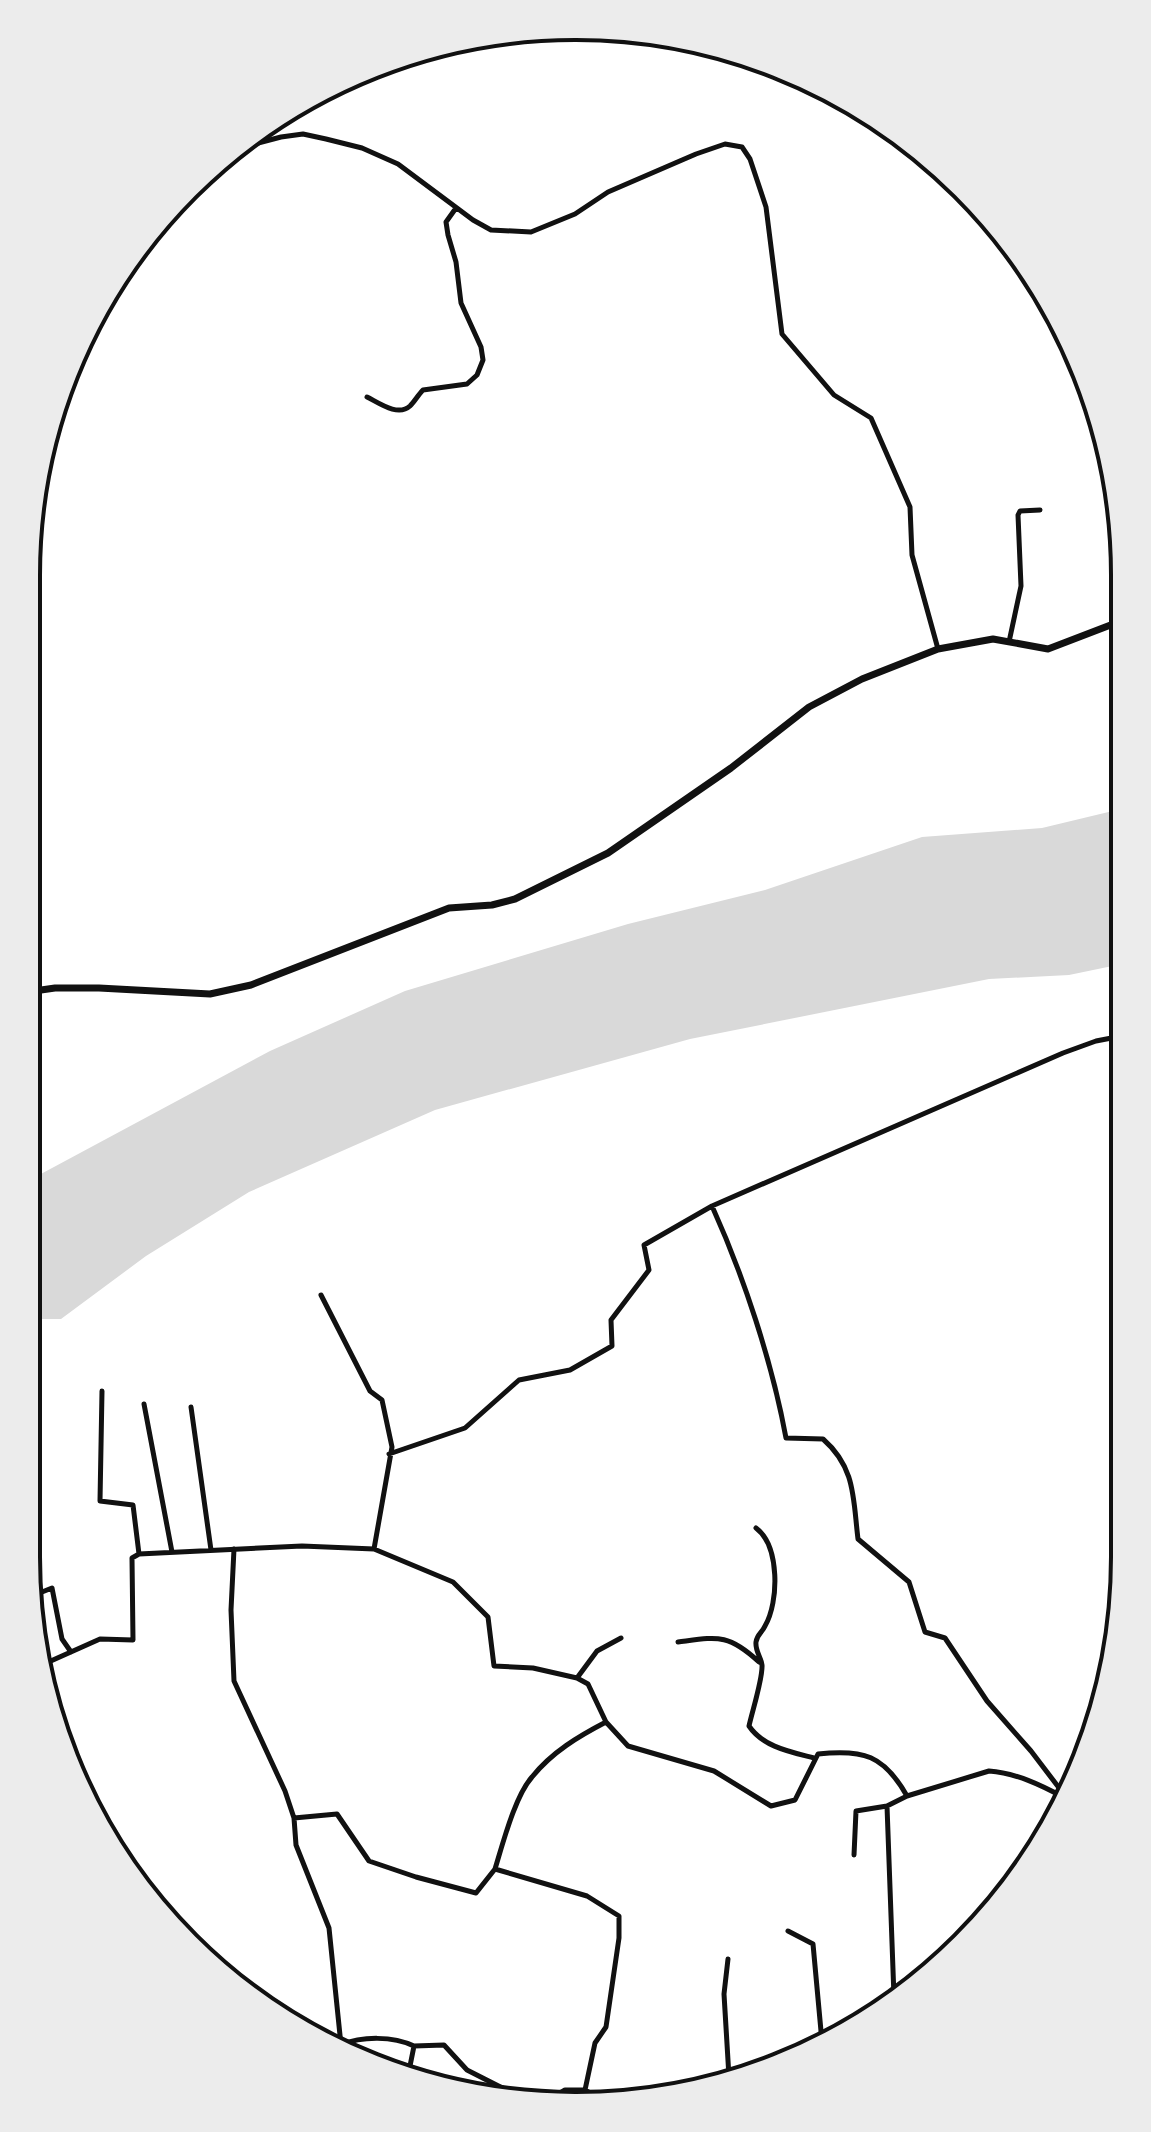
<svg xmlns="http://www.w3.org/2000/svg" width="1151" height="2132" viewBox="0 0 1151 2132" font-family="Barlow,sans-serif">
<rect width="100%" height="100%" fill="#fff"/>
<path fill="#d9d9d9" d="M1121,809L1122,964L1069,975L989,979L690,1039L435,1110L249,1192L146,1256L61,1319H26V1182L270,1051L405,991L628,924L765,890L922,837L1042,828Z"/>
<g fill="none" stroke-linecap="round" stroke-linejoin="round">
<path stroke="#111" stroke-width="5" d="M218,161L239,148L281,137L303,134L326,139L362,148L398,164L473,220L491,230L531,232L575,214L608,192L696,154L725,144L742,147L750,159L766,207L782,334L834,395L871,418L910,507L912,555L938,649
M367,397C379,403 398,417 410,406C415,401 418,395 423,390L467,384L477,375L483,360L481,347L461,303L456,262L448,235L446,222L456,208
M1009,642L1021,586L1018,515L1020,511L1040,510
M712,1206C744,1277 772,1362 786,1438L823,1439C856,1468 853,1499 858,1539L909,1582L925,1632L945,1638L987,1701L1031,1751L1066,1797
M321,1295L370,1391L382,1400L392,1447L374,1549
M102,1391L100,1501L133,1505L139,1554L302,1546L374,1549L453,1582L488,1617L494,1666L533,1668L577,1678L588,1684L606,1722L628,1746L714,1771L771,1806L795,1800L818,1754C863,1749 884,1755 907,1796L887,1806L856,1811L854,1855
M144,1404L172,1552
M191,1407L211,1550
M389,1454L465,1428L519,1380L570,1370L612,1346L611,1320L649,1270L644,1245L712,1206L1063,1053L1096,1041L1122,1036
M756,1528C780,1546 779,1602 765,1626C762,1633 757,1634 756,1642C755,1651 761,1657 762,1665C763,1678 752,1712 749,1726C763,1747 791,1752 814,1758
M234,1549L231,1610L234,1681L285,1791L294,1818L296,1845L329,1928L341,2045
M30,1583L42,1592L52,1588L62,1639L71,1652
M678,1642C717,1637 728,1633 759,1662
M44,1664L100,1639L133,1640L132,1558L139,1554
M577,1678L597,1651L621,1638
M907,1796L989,1771C1016,1773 1041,1785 1065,1798
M887,1806L894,1997
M294,1818L337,1814L369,1861L416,1877L476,1893L495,1869L587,1896L619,1916V1938L606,2027L595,2043L585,2090L610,2105
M495,1869C503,1843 515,1796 532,1777C552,1752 579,1736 606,1722
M788,1931L813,1944L822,2042
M728,1959L724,1994L729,2077
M253,1988L258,2001
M341,2045C362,2036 393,2036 414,2046L408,2076
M414,2046L444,2045L467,2070L518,2096
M550,2099L565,2090H585"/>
<path stroke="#111" stroke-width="7" d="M27,992L55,988H99L210,994L251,985L449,908L492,905L515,899L608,853L731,768L809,707L862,679L938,649L993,639L1048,649L1121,621"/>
</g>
<path d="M0 0H1151V2132H0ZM575 40H576A535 535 0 0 1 1111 575V1557A535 535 0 0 1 576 2092H575A535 535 0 0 1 40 1557V575A535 535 0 0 1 575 40Z" fill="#ececec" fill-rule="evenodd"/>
<path fill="none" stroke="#111" stroke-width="4" d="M575 40H576A535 535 0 0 1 1111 575V1557A535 535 0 0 1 576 2092H575A535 535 0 0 1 40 1557V575A535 535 0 0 1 575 40Z"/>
</svg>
